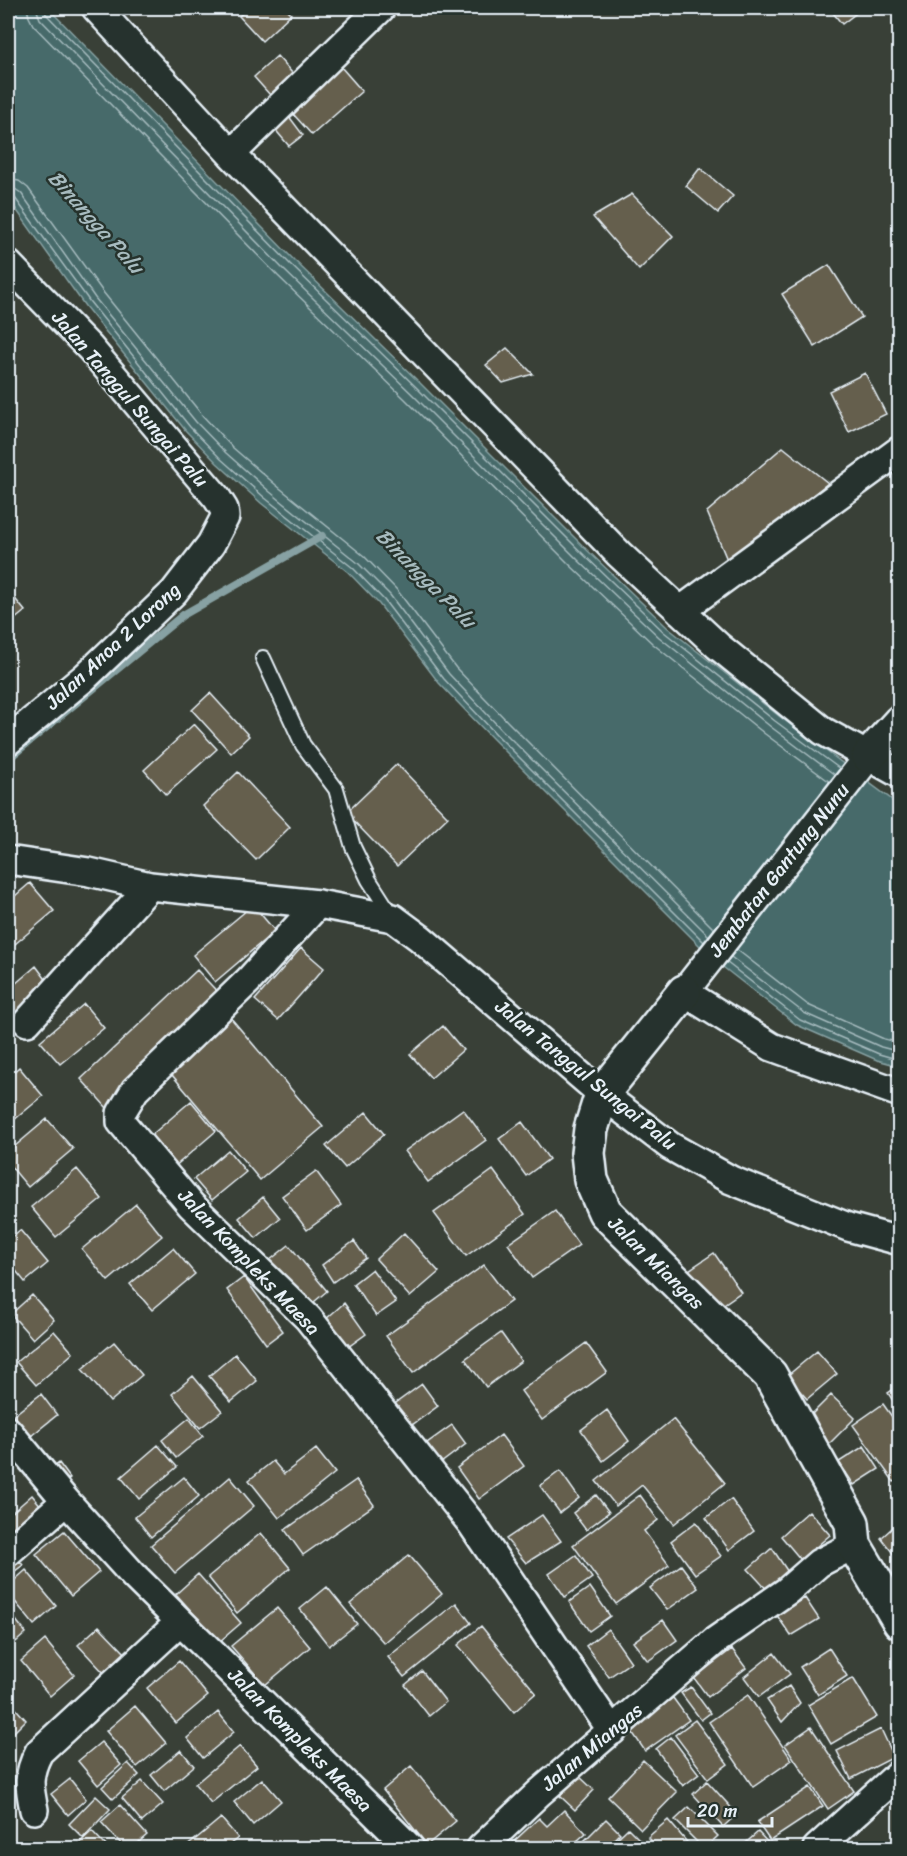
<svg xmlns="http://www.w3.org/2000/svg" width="907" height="1856" viewBox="0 0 907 1856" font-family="Sriracha,sans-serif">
<rect width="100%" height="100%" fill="#394037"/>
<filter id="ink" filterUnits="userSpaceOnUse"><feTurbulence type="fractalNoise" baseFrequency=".0167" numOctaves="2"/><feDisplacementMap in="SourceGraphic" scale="12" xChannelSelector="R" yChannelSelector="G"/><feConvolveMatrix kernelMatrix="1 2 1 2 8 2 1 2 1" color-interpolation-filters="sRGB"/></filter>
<g filter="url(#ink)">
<path fill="#466b6a" stroke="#87a1a3" stroke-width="1.5" d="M8,8H48L294,260L420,383L587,550L668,628L779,716L899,805V1066L877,1060L797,1025L714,960L492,738L439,683L379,604L348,572L261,503L217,463L186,431L85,306L8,198Z"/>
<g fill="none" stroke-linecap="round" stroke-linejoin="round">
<path stroke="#a7bbbf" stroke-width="1.5" d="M27,8L29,17L33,25L278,276L405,399L571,566L653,644L765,734L830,782
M36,8L40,19L284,270L411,393L578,560L659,637L771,727L835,775
M44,8L46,14L290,264L416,387L583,554L664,632L775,721L840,769
M8,179L19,181L28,188L103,292L203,416L232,447L276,485L364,556L397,590L456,668L508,722L714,929
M8,188L15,189L21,193L95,298L196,422L226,453L270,492L358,563L390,595L449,674L501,729L709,936
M8,195L15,198L90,302L190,427L221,459L265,498L353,568L384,600L444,679L496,734L704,942
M736,949L808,1005L884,1039L900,1043
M731,957L804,1013L881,1047L900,1052
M726,962L800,1020L879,1054L900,1060"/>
<path stroke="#87a1a3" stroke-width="8" d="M8,759L183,615L322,536"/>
</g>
<path fill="#655f4e" stroke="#e8f1f8" stroke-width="1.5" d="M249,8H285L291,14L262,41L239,16Z
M829,8H863L842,24Z
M327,51L362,91L312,135L277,96Z
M277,56L293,74L270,95L254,77Z
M288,115L303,135L289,146L273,127Z
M700,168L733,196L718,213L686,186Z
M632,194L673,236L639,270L593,217Z
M829,265L862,317L815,347L782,294Z
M507,348L533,374L503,383L486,365Z
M865,373L886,414L849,432L829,391Z
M783,447L828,483L728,562L707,512Z
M8,590L25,611L8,625Z
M210,693L249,736L231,753L192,710Z
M194,724L217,749L166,795L144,770Z
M397,764L448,817L397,866L346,813Z
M238,772L290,827L256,860L203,806Z
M30,883L54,911L8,950V902Z
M253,905L275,931L215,982L193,955Z
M301,948L324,968L278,1020L255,1000Z
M36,966L51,986L8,1023V990Z
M197,970L224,999L107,1108L81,1079Z
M84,1004L104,1028L60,1064L40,1041Z
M230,1017L323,1127L260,1180L167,1069Z
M443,1026L463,1050L431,1078L410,1054Z
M19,1067L43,1096L8,1125V1077Z
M191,1101L216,1131L173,1168L148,1138Z
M463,1109L486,1140L428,1182L405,1151Z
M366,1112L384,1134L345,1168L326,1146Z
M47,1119L73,1149L28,1187L8,1163V1152Z
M522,1122L549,1159L526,1176L499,1139Z
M228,1150L246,1172L212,1200L194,1179Z
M77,1169L102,1199L56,1237L31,1207Z
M493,1170L525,1214L466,1256L434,1213Z
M316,1171L341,1205L307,1230L282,1196Z
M263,1197L280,1218L256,1238L239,1218Z
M136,1204L162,1236L108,1281L82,1249Z
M555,1211L579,1245L532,1278L508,1244Z
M20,1230L48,1263L25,1282L8,1261V1240Z
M404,1233L439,1272L410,1297L376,1259Z
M354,1241L366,1258L333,1282L322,1265Z
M289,1245L327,1291L308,1307L270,1260Z
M173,1248L195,1274L152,1310L130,1284Z
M714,1253L741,1292L708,1315L680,1276Z
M484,1265L511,1301L413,1373L386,1336Z
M372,1269L396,1302L376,1316L353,1284Z
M244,1277L283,1331L266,1344L227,1290Z
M32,1295L54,1320L33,1339L11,1314Z
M344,1303L366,1334L348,1347L326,1319Z
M54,1331L73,1353L36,1385L16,1362Z
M501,1333L521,1361L486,1387L465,1359Z
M114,1342L142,1375L110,1402L82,1369Z
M586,1343L607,1372L542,1420L521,1391Z
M817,1351L837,1374L807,1399L787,1376Z
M235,1354L257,1381L231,1402L209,1376Z
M193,1376L222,1411L200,1428L172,1394Z
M422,1384L438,1406L401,1433L385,1411Z
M900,1385V1412L888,1393Z
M41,1394L57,1415L26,1440L10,1418Z
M831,1395L855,1418L829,1444L805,1421Z
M883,1404L900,1428V1478L894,1482L853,1425Z
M607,1410L629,1441L603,1461L581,1430Z
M189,1418L203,1436L176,1458L162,1440Z
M673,1419L725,1483L674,1524L642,1485L616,1506L596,1481Z
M452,1425L466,1444L441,1463L427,1443Z
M501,1435L524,1466L479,1499L457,1468Z
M158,1445L177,1467L139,1499L121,1477Z
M864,1446L879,1469L854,1485L839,1462Z
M316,1449L335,1473L279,1518L249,1480L273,1461L284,1474Z
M59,1463L70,1478L56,1490L44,1475Z
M560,1471L579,1498L560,1513L540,1486Z
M184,1477L199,1496L151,1537L135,1517Z
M230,1477L254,1506L175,1573L151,1545Z
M356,1480L374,1505L303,1555L285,1530Z
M32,1495L51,1518L8,1543V1516Z
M596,1495L609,1512L586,1530L573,1513Z
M640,1495L658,1520L644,1531L669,1565L616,1604L573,1545Z
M731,1499L754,1531L729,1550L706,1518Z
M809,1511L830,1535L801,1560L781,1536Z
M542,1515L561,1541L526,1563L506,1539Z
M900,1521V1562L881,1538Z
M696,1522L721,1556L695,1574L671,1541Z
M64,1531L99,1572L71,1596L36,1554Z
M261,1533L290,1568L237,1613L208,1577Z
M8,1546L23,1565L11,1574L8,1570Z
M772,1548L790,1575L771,1594L748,1569Z
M409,1555L442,1594L384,1643L350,1604Z
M576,1555L592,1578L565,1597L549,1574Z
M681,1565L698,1588L667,1610L650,1588Z
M26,1570L56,1606L34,1625L8,1593V1586Z
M198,1574L241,1623L219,1642L176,1594Z
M327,1587L357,1624L329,1646L300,1609Z
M590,1587L610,1616L589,1631L569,1602Z
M805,1598L819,1619L791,1636L776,1614Z
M456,1603L471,1623L404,1677L388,1657Z
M277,1608L310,1647L265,1685L231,1646Z
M8,1610L26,1633L16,1642L8,1631Z
M663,1620L677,1640L648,1661L633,1642Z
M99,1626L126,1654L105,1674L78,1645Z
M481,1626L536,1693L514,1712L458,1645Z
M608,1629L631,1662L609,1677L586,1646Z
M45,1640L74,1675L50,1696L21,1661Z
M829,1648L847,1676L818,1695L800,1667Z
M732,1649L746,1668L708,1697L694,1678Z
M774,1653L790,1674L759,1697L744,1677Z
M179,1661L208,1696L176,1723L147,1688Z
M422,1671L446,1702L429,1716L405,1685Z
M853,1678L877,1717L831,1744L808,1705Z
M789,1686L800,1703L782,1722L767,1700Z
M691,1687L710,1713L701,1720L681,1693Z
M748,1695L792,1760L753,1787L709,1722Z
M673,1698L689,1720L645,1751L630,1729Z
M8,1700L26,1720L8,1738Z
M135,1706L166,1743L137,1767L106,1731Z
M218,1712L234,1732L203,1758L187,1738Z
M695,1720L728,1764L708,1779L675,1735Z
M811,1727L854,1791L828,1809L785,1745Z
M881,1729L894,1757L851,1779L837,1751Z
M671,1737L699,1774L683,1786L656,1749Z
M101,1742L121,1765L98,1785L78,1761Z
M240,1746L257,1766L211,1803L195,1784Z
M181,1750L194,1766L164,1791L151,1775Z
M643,1760L677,1792L641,1829L608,1797Z
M128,1763L139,1775L113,1799L102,1787Z
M411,1766L456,1821L427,1845L383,1790Z
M579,1776L594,1790L575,1810L560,1796Z
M70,1779L86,1799L68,1815L51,1794Z
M262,1779L281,1801L253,1825L234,1802Z
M142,1781L163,1804L142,1822L122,1798Z
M707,1781L737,1814L723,1827L693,1794Z
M810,1787L823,1806L770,1841L757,1822Z
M96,1796L110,1809L83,1838L69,1824Z
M120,1805L147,1835L132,1848H125L101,1822Z
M689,1807L718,1836L705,1848H703L675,1820Z
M564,1810L586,1833L569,1848H516L511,1844L539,1818L547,1826Z
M221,1818L238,1838L225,1848H185Z
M606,1819L620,1833L605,1848H588L582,1843Z
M668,1820L692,1848H658L648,1837Z
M628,1828L648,1848H607Z
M92,1831L108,1848H74Z
M758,1832L773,1848H740Z
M359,1840L366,1848H350Z"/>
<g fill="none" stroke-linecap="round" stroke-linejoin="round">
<defs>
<path id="lane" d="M263,658L303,745L336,789L353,847L369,880L392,916"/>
<path id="street" d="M96,8L231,154L619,554L718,646L823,731L900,774
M231,154L381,8
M8,264L90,348L217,498L224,509L225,517L211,544L174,592L85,677L8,741
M680,611L900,450
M869,756L684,992L772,1047L900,1093
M8,860L89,872L150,886L318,904L393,918L420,938L602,1094L670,1146L731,1180L848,1227L900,1241
M318,904L249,980L135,1090L121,1113V1122L191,1205L308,1318L471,1523L612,1731
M27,1022L150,886
M8,1431L66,1501L135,1577L410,1848
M8,1552L66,1501
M34,1810C29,1786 27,1775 39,1752L180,1622
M481,1848L539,1793L715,1641L787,1591L819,1563L854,1545
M817,1848L900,1773"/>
<path id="secondary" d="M869,756L900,722
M684,992L602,1094L591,1129L588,1153L591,1180L605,1212L770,1375L852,1523L854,1545L900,1622"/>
</defs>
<use href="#lane" stroke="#e8f1f8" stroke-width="18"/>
<use href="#street" stroke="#e8f1f8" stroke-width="32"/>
<use href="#secondary" stroke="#e8f1f8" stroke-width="38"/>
<use href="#lane" stroke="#26332d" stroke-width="14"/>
<use href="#street" stroke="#26332d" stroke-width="27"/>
<use href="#secondary" stroke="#26332d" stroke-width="33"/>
</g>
</g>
<g text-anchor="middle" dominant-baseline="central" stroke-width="5" stroke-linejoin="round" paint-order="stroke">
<g font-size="20" fill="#e8f1f8" stroke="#26332d">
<text transform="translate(130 399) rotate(49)">Jalan Tanggul Sungai Palu</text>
<text transform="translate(113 646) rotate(-43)">Jalan Anoa 2 Lorong</text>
<text transform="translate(779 870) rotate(-52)">Jembatan Gantung Nunu</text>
<text transform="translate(586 1075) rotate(39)">Jalan Tanggul Sungai Palu</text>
<text transform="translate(249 1262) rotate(46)">Jalan Kompleks Maesa</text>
<text transform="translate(656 1263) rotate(44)">Jalan Miangas</text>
<text transform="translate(300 1740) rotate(45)">Jalan Kompleks Maesa</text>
<text transform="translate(592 1747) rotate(-40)">Jalan Miangas</text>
</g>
<g font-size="21" font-style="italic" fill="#a7bbbf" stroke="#26332d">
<text transform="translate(96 222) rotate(48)">Binangga Palu</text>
<text transform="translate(426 578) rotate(45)">Binangga Palu</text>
</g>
</g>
<rect width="907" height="1856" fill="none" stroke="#26332d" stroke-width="30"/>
<rect x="15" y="15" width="877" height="1826" fill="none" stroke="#e8f1f8" stroke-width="2" filter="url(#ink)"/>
<path d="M688 1817v9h84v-9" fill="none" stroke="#e8f1f8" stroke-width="3"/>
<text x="697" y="1817" font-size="18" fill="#e8f1f8" stroke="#26332d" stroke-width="4.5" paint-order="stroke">20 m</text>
</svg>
